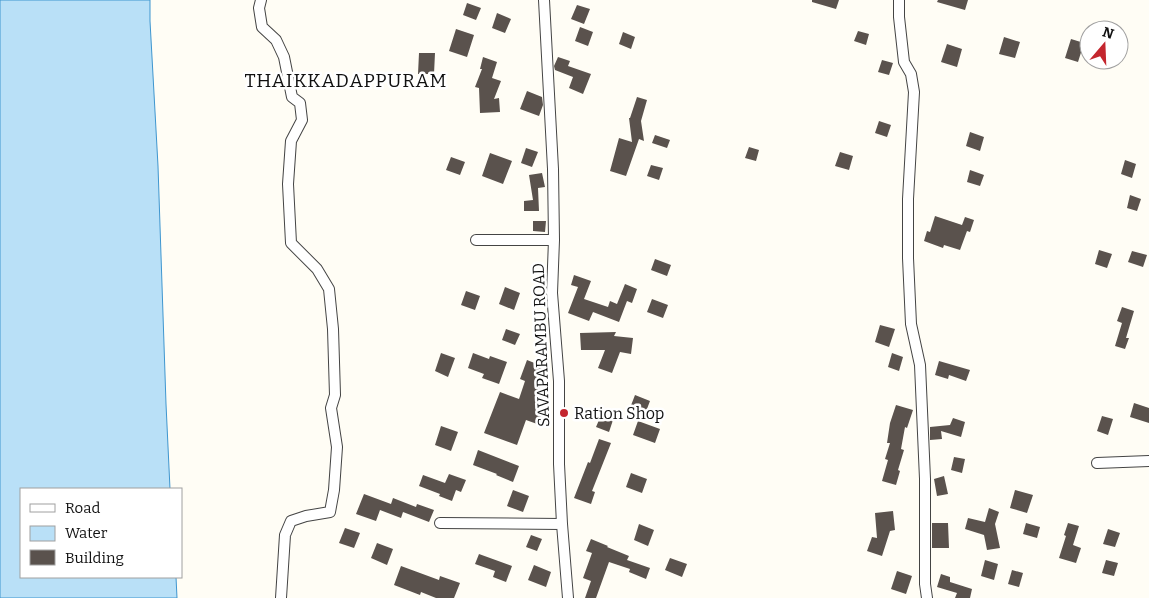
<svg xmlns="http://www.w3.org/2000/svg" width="1149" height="598" viewBox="0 0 1149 598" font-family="Bitter,serif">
<rect width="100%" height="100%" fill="#fffdf5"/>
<path fill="#b9e0f7" stroke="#3f96cf" d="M0,0H150V21L158,166L166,404L170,489H21V577H176L177,598H0Z"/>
<path fill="#5a524d" d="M812,0H839L836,9L812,2Z
M938,0H968L965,10L937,2Z
M467,3L481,8L476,20L463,15Z
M577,5L590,9L584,24L571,19Z
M497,13L511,19L505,33L492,28Z
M580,27L593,32L588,46L575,41Z
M456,29L474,35L467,57L449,51Z
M858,31L869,34L866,45L854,41Z
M623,32L635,37L631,49L619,44Z
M1004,37L1020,42L1015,58L999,54Z
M1071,39L1084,43L1078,62L1065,58Z
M947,44L962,49L957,67L941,62Z
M419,53H435L434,74H418Z
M483,57L497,62L492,78L501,81L494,99L499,98L500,112L480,113L479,88L475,87L482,69H480Z
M558,57L570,61L568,66L591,74L583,94L569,88L573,77L555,70L554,66Z
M882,60L893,63L889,75L878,72Z
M527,91L542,97L543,105L539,116L520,109Z
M637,97L647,100L641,121L644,141L639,139L626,176L610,171L619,138L632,142L629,118H630Z
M879,121L891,125L887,137L875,133Z
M970,132L984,137L980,151L966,146Z
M655,135L670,140L667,148L652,143Z
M749,147L759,150L756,161L745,158Z
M526,148L538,152L532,167L521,163Z
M840,152L853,156L849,170L835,166Z
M490,153L512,161L503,184L482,176Z
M451,157L465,162L460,175L446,170Z
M1125,160L1136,164L1132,178L1121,174Z
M651,165L663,168L659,180L647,176Z
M970,170L984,175L980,186L967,182Z
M542,173L545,187L538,188L539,211H524V201L533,200L529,175Z
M1130,195L1141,199L1137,211L1127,208Z
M935,216L962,225L965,217L974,220L970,232L967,231L960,250L944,245L943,248L924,241L927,231L930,232Z
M533,221H546L545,232L533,231Z
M1099,250L1112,254L1107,268L1095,264Z
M1132,251L1147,255L1143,267L1128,262Z
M655,259L671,265L667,276L651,270Z
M574,275L591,281L584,299L608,307L610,301L617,304L625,284L637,289L632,303L627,301L619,322L593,312L589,321L568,313L578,287L571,285Z
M505,287L520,293L514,310L499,304Z
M466,291L480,296L475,310L461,305Z
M652,299L668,305L663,318L647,312Z
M1122,307L1134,311L1126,338H1129L1125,349L1115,346L1122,323L1117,321Z
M880,325L895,329L889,347L875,342Z
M506,329L520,334L515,345L502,340Z
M616,332L614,336L633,338L631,354L620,352L612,373L598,368L605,350H581L580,333Z
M441,353L455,358L448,377L435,371Z
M473,353L489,359L490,356L507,362L499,384L482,378L484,374L468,368Z
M892,353L903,357L899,371L888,367Z
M527,360L547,368L536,397L548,402L540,425L526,420L517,445L484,433L500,392L519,399L525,381L520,379Z
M939,361L970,370L966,381L949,375L948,379L935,375Z
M635,395L650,401L645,414L630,408Z
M1134,403L1149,408V423L1130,417Z
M896,405L913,410L907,428L905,427L901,449L904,450L898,470L900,471L896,485L882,481L888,460L885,459L890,443H887L890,423Z
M602,413L614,417L609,432L596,427Z
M1102,416L1113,419L1108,435L1097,431Z
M953,418L965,422L961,437L941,431L942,439L930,440V427L950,425Z
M638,421L660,429L655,443L633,435Z
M441,426L458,432L451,451L435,445Z
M599,439L611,443L592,491L595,492L591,504L574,498L588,462L590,463Z
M478,450L519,466L513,482L496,475L497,474L473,465Z
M954,457L965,459L962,473L951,470Z
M631,473L647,479L642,493L626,487Z
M449,474L466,480L461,492L456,490L452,501L439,496L440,494L419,486L423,475L445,483Z
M944,476L948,494L937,496L934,479Z
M513,490L529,496L523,512L507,506Z
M1015,490L1033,495L1027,513L1010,508Z
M364,494L391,504L393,498L416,507L417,504L434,510L429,522L403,512L401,518L380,510L376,521L356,514Z
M989,508L999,512L995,524L1000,548L987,550L984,535L965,529L968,518L985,522Z
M893,511L895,530L890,531L882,556L867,551L872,537L877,538L875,513Z
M932,523H948L949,548H932Z
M1026,523L1040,527L1037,538L1023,534Z
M1068,523L1079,526L1073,545L1081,548L1076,563L1059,558L1066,536L1064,535Z
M639,524L654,530L648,546L634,540Z
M345,528L360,533L354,548L339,543Z
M1108,529L1120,533L1115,547L1103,544Z
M531,535L542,539L537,551L526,547Z
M591,539L608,546L607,547L629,556L627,560L650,568L646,579L629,572L630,569L609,562L596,598H585L591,581L583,578L592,553L586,551Z
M377,543L393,549L387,565L371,558Z
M479,554L512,566L506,582L493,577L495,571L475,564Z
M670,558L687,564L682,577L665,570Z
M985,560L998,564L994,580L981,576Z
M1106,560L1118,563L1114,576L1102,573Z
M534,565L551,572L546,587L528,580Z
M401,566L439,580L440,576L460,583L454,598H436L421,592L420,595L394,585Z
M1012,570L1023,573L1019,587L1008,584Z
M897,571L912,576L906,594L891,589Z
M941,574L950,577V582L972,589L970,598H955L957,593L937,587Z"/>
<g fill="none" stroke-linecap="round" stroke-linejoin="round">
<defs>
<path id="minor" d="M261,0L259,8L262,27L276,40L284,57L292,97L300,103L302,120L291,141L288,184L291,243L317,269L329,289L333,329L335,395L331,408L337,447L334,490L330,512L306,516L291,521L285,535L281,598
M544,0L553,169L554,240L552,293L559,381V464L562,524L568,598
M899,0V17L904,62L911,74L914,92L908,199V258L911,324L920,365L925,479V584L927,598
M476,240H554
M1097,463L1149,461
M440,523L562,524"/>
</defs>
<use href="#minor" stroke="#444" stroke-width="12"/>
<use href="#minor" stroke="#fff" stroke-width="10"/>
</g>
<circle fill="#c4262e" stroke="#fff" stroke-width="2" cx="564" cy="413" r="5"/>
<g text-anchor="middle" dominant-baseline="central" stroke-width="5" stroke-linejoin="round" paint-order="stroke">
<g font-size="16" fill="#111" stroke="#fff">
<text transform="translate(541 345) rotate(-92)">SAVAPARAMBU ROAD</text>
</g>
<g font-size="16" fill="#111" stroke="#fff" text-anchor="start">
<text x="574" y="413">Ration Shop</text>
</g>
<g font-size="19" letter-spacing="1" fill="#111" stroke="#fff">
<text x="346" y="80">THAIKKADAPPURAM</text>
</g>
</g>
<rect x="20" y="488" width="162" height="90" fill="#ffffff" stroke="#a0a0a0"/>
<rect x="30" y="504" width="25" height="8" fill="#ffffff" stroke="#a0a0a0"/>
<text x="65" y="513" font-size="15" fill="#111111">Road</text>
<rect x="30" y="526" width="25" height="15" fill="#b9e0f7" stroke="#a0a0a0"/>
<text x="65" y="538" font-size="15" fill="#111111">Water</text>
<rect x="30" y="550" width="25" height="15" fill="#5a524d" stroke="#a0a0a0"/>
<text x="65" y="563" font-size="15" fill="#111111">Building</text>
<g transform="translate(1104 45) rotate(19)"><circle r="24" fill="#ffffff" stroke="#a0a0a0"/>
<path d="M0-4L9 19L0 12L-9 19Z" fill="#c4262e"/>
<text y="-8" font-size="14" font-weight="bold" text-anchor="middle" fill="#111111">N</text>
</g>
</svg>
